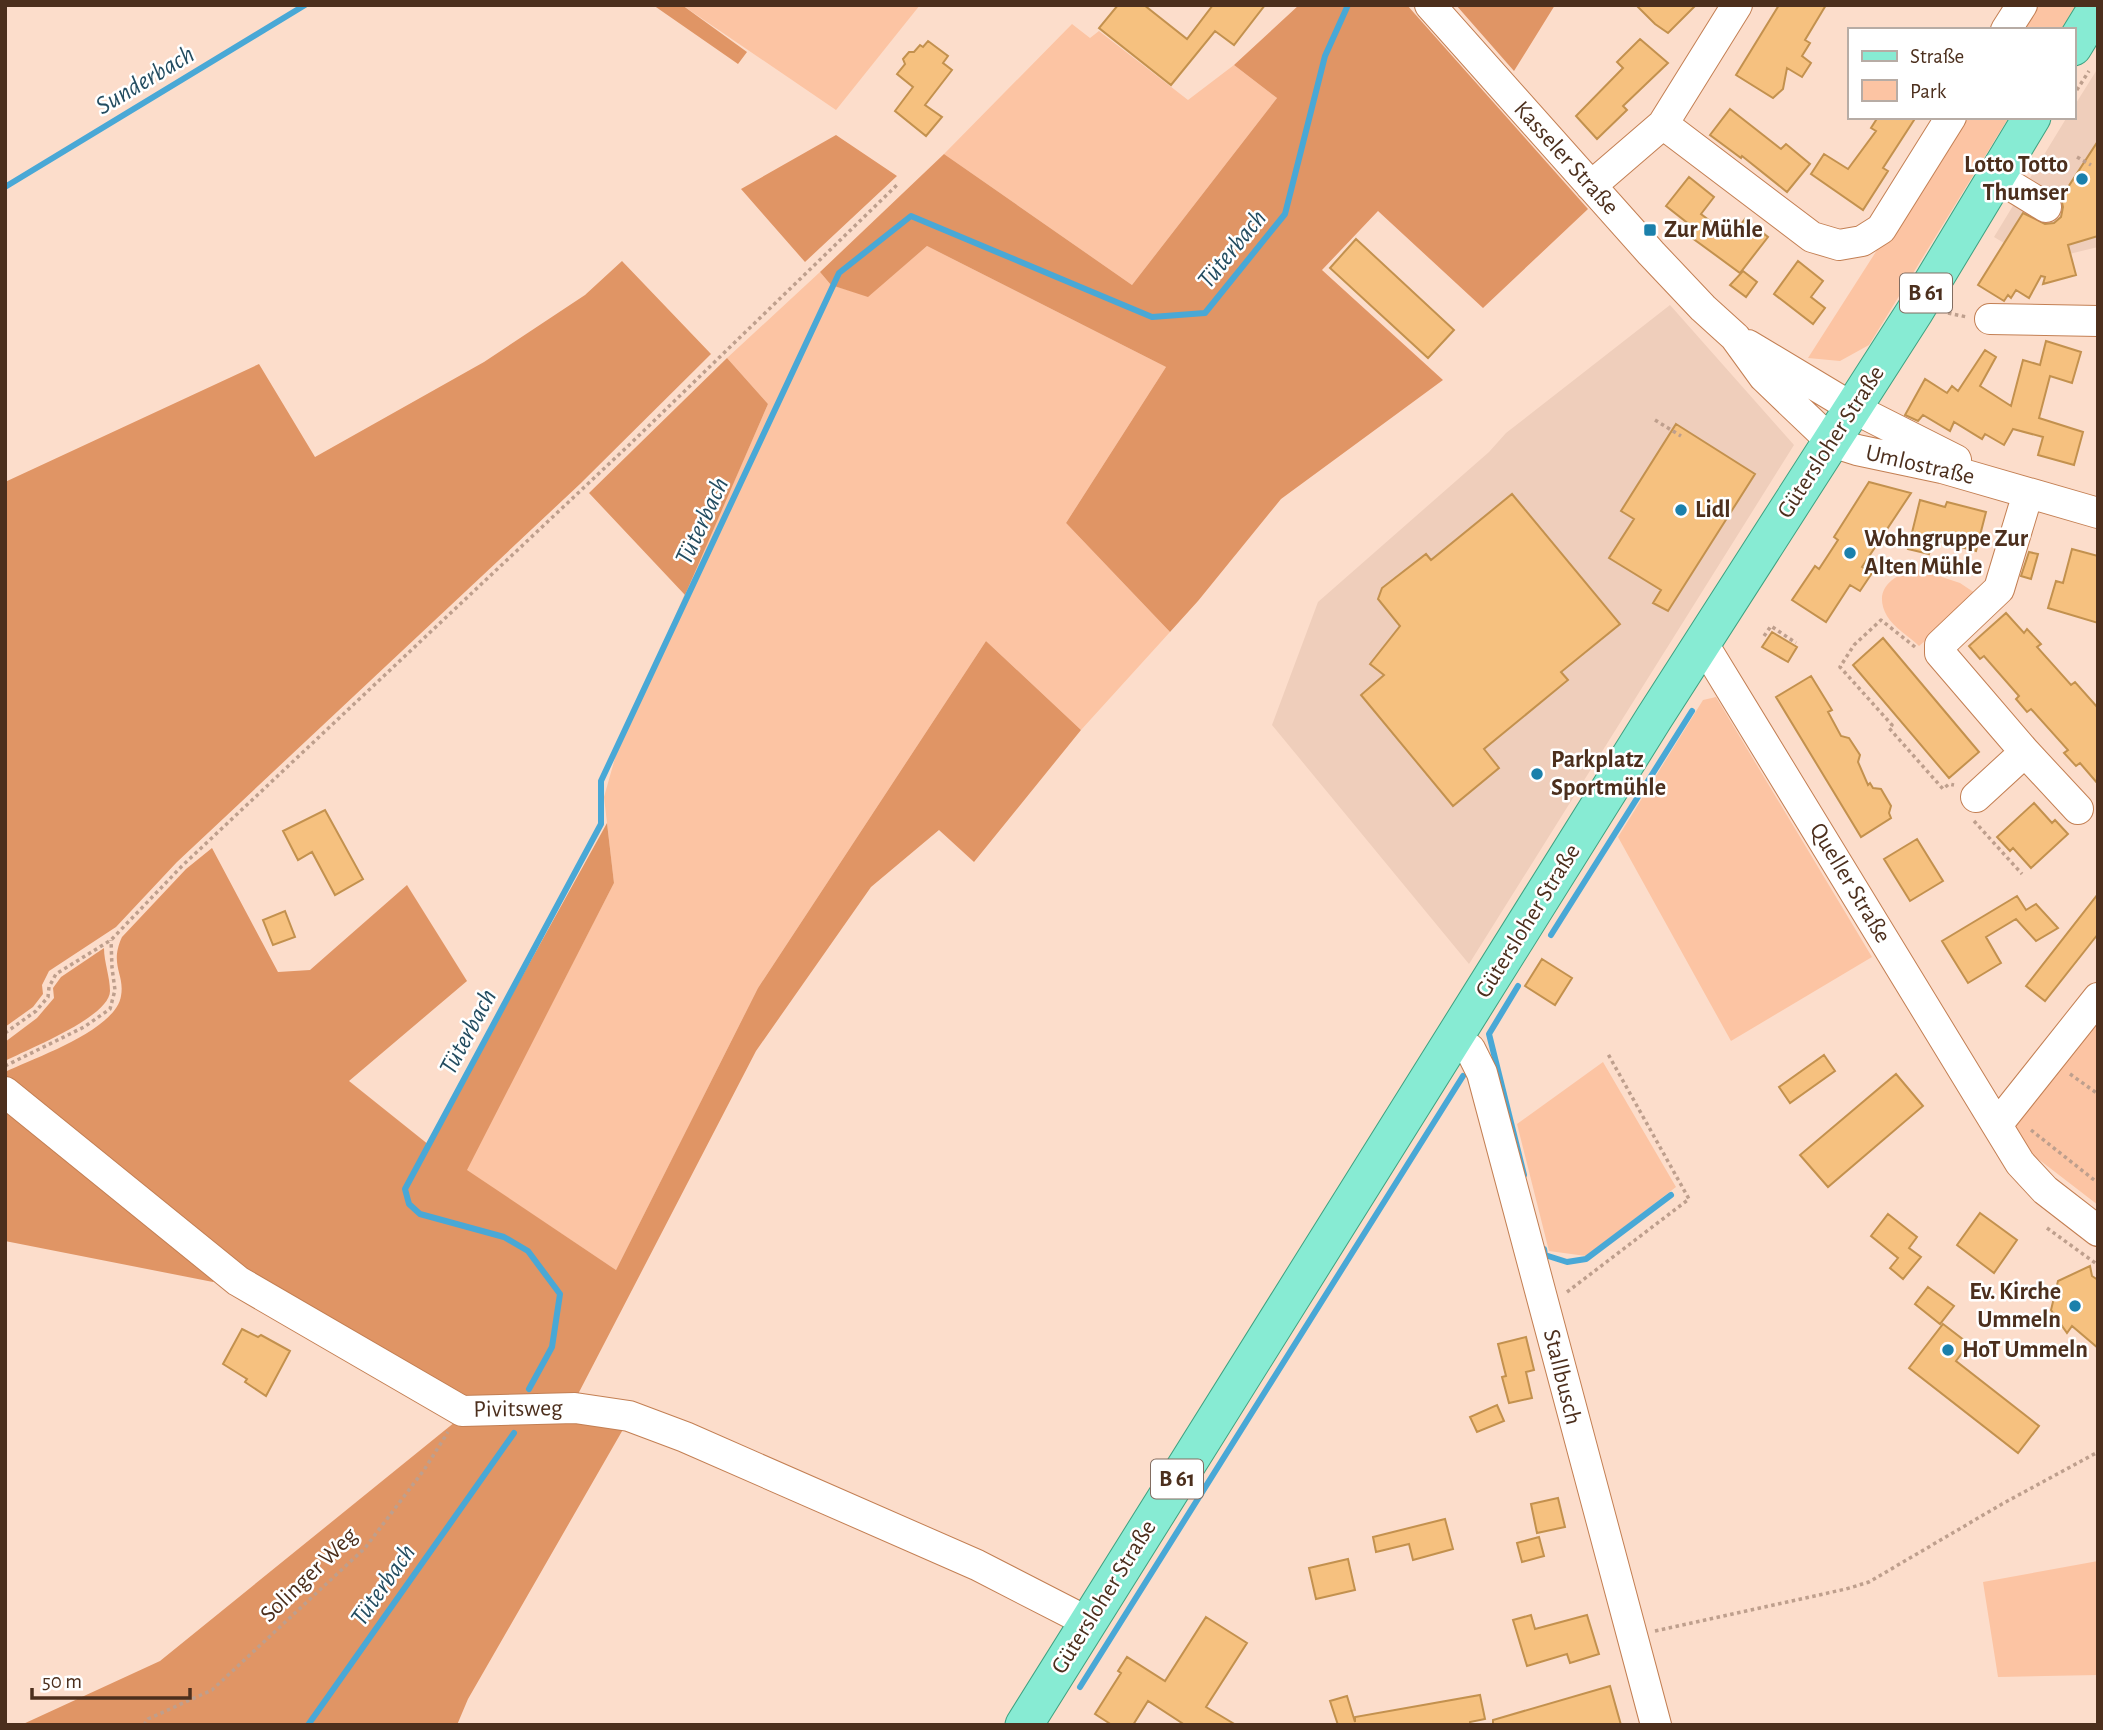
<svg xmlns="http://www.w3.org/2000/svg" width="2103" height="1730" viewBox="0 0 2103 1730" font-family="'Alegreya Sans',sans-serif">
<rect width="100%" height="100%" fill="#fcddcb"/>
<path fill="#efcebb" d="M2098,68V247L2036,262L1994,237L2067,117H2073V108Z
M1670,305L1794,445L1469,964L1272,725L1318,602L1489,452L1506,433Z"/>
<path fill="#fcc4a3" d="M682,5H920L836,110Z
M2034,5H2078L2063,30H2018Z
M1072,24L1090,38L1099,31L1188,100L1234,65L1277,98L1132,285L944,154Z
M1962,117H2009L1869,345L1840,361L1808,358Z
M927,246L1166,367L1066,523L1170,632L1081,730L986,641L758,988L616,1270L466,1170L614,883L604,797L619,744L768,404L727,358L820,272L831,285L868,296Z
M1921,570L1960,583L1978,595L1919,646C1910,637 1893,627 1887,616C1871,588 1896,572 1921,570Z
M1716,697L1872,957L1731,1041L1618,837L1703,700Z
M2098,1010V1205L2029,1152L2008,1120Z
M1603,1062L1676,1187L1586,1256L1549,1251L1517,1124Z
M2098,1561V1675L1998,1677L1983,1582Z"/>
<path fill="#e09565" d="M653,5H682L747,52L738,64Z
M1299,5H1407L1588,209L1483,308L1378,211L1322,270L1443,380L1281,499L1198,601L1170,632L1066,523L1166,367L927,246L868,297L831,285L820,272L944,154L1132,285L1277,98L1234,65Z
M1456,5H1555L1514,71Z
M836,135L897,176L805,262L741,189Z
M622,261L711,354L580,484L177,862L116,927L49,971L42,985L43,994L33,1007L5,1027V482L259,364L315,457L484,362L585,295Z
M727,358L768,404L685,595L589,493Z
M986,641L1081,730L974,862L939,830L871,887L756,1051L576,1398H465L276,1294L5,1086V1072C34,1058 116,1030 121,996C125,974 109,965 122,937L186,869L212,848L278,972L310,970L407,885L467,981L349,1081L429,1145L607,823L614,883L467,1170L616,1270L758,988Z
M104,948C104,962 110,977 110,991C110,1017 28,1049 5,1061V1042L37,1018L54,998L53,988L61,977Z
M5,1102L221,1274L213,1282L5,1241Z
M574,1418L625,1426L468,1699L457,1725H21L160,1661L455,1422Z"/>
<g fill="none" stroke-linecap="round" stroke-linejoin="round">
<path stroke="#49a8d6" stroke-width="6" d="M5,187L305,5
M1551,935L1692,711
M1518,986L1489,1034L1524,1175
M1544,1249L1545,1255L1567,1262L1586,1259L1671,1195
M529,1389L552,1347L560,1294L528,1251L504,1237L420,1214L409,1204L405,1189L601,824V781L839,273L911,216L1152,317L1205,313L1285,214L1325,56L1348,5
M1080,1687L1463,1076
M308,1725L514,1433"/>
</g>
<path fill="#f6c17f" stroke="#c3914e" stroke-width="2" d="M1118,5H1144L1187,39L1213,5H1265L1234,45L1215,31L1171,85L1099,28Z
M1636,5H1696L1668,33L1655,24Z
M1779,5H1826L1805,40L1810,43L1802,56L1811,63L1802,77L1787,68L1783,89L1773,98L1736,75Z
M1640,39L1668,63L1623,106L1627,110L1597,139L1576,116L1623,68L1617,62Z
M928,41L948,56L943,63L952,70L925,105L942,117L926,136L895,111L913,87L897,74L905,64L903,59L909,52H914L920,45L923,47Z
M1730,109L1781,149L1786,144L1810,164L1787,192L1742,156L1741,158L1710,135Z
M1878,117H1916L1883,168L1888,171L1863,210L1811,174L1824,154L1848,169L1876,131L1871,128Z
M2098,141V236L2068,245L2076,275L2043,284L2045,277L2041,276L2029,298L2016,290L2011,298L2008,295L2004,301L1978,285L2023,213L2045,224L2054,223L2061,217L2063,207L2061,198Z
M1689,177L1714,197L1701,214L1731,237L1745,219L1768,237L1740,273L1684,232L1690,225L1666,206Z
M1356,239L1454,330L1428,358L1330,268Z
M1798,261L1823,281L1811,297L1825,308L1813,324L1774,294Z
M1743,271L1757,282L1746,297L1730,285Z
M2046,341L2081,352L2072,383L2050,376L2039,418L2083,432L2074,465L2038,455L2043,437L2013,429L2004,445L1985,434L1982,439L1954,422L1950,431L1923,415L1918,421L1905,415L1925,379L1947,393L1952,386L1958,391L1985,350L1996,357L1980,386L2011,406L2023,360L2040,365Z
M1676,424L1755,474L1668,611L1653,603L1661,590L1609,558L1634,519L1621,511Z
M1869,482L1911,493L1862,567L1872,573L1860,591L1850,585L1826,622L1792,600L1815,566L1819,569L1838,540L1834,537Z
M1512,494L1620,624L1561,672L1568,680L1484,749L1499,768L1453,806L1361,695L1384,675L1370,664L1400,626L1378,599L1382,588L1426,554L1431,560Z
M1920,500L1945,507L1947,502L1986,512L1976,551L1933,540L1929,554L1908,549Z
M2072,549L2098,556V623L2048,608L2056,581L2063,583Z
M2029,552L2038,554L2031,579L2021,576Z
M2006,613L2024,633L2027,629L2041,644L2037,647L2071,685L2075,682L2098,708V784L2080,763L2076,766L2064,753L2068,750L2031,709L2027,712L2016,699L2019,696L1984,656L1980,659L1969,646Z
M1772,632L1797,647L1788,662L1762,647Z
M1883,638L1979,752L1949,778L1853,665Z
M1811,676L1832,710L1828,712L1841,736L1849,738L1860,755L1858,762L1868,785L1870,783L1873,788L1881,789L1891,806L1889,813L1891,818L1861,837L1776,697Z
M2034,803L2052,823L2055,820L2068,834L2031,868L2013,848L2010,851L1997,837Z
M325,810L363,879L335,895L312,852L298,860L283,831Z
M1917,839L1943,881L1910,901L1884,859Z
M2098,894V934L2045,1001L2026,986Z
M2017,896L2026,910L2036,904L2058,928L2036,941L2016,919L1986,937L2001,963L1968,983L1942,941Z
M285,911L295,937L273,945L263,920Z
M1542,959L1572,978L1555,1005L1525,986Z
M1824,1055L1835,1071L1790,1103L1779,1087Z
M1896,1074L1923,1106L1828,1187L1800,1155Z
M1980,1213L2017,1240L1994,1273L1957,1245Z
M1888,1214L1917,1237L1909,1248L1921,1257L1903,1279L1890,1268L1898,1258L1871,1236Z
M2090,1266L2092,1276L2098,1280V1348L2072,1326L2067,1333L2051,1310L2058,1281Z
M1928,1287L1954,1306L1940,1324L1915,1304Z
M1943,1324L1969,1344L1956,1361L2039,1426L2018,1453L1909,1368Z
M242,1329L258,1337L261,1335L290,1351L266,1396L245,1382L247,1379L223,1364Z
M1526,1337L1534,1370L1526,1372L1532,1398L1509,1403L1502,1377L1506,1376L1498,1344Z
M1497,1405L1504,1421L1477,1432L1470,1417Z
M1558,1498L1565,1527L1537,1533L1531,1504Z
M1445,1519L1453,1549L1413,1560L1409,1544L1376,1552L1373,1537Z
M1539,1537L1544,1556L1522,1562L1517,1543Z
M1348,1559L1355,1590L1316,1599L1309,1568Z
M1531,1615L1535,1629L1587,1615L1599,1654L1570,1663L1567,1654L1527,1666L1513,1620Z
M1206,1617L1247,1643L1206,1707L1236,1725H1185L1148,1701L1133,1725H1112L1095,1714L1121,1673L1118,1671L1127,1657L1165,1681Z
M1610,1686L1621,1725H1493V1720Z
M1480,1695L1485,1719L1470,1722V1725H1338L1330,1701L1347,1696L1355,1722V1717Z"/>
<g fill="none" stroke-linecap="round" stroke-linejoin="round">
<defs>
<path id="minor" d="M1430,5L1651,253L1703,308L1735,337L1764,377L1832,442L1857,450L1942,468L2098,513
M2006,30L2022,5
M1663,124L1812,237L1839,245L1862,241L1881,229L1951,117
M1997,177L2046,207
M1591,186L1663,124L1737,5
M1990,319L2098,321
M1748,345L1853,408L1956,460
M2028,493L1999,589L1940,645V653L2025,752L2078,809
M1702,642L2020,1163L2045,1190L2098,1231
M1976,797L2025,752
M1455,1039L1470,1049L1482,1073L1656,1725
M5,1092L238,1281L462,1411L575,1408L629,1416L685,1437L977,1565L1088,1622
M1997,1125L2098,998"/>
<path id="major" d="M2073,47L2098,6
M1024,1725L1654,718L1915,311L2032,117"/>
</defs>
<use href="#minor" stroke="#c37f53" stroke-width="32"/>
<use href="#major" stroke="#3ea180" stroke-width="39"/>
<path stroke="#be9f8d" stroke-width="3.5" stroke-dasharray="3.5 3.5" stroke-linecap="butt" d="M2073,96L2089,71
M2077,157L2091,165
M1948,313L1967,317
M1655,420L1681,436
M1764,636L1771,626L1796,643
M1915,647L1881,620L1854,645L1840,667L1892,725L1889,728L1943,789L1949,784L1954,785
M1974,821L2022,874
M5,1033L36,1011L48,997L49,987L56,974L111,940L182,866L628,446L899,183
M5,1066L84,1027L110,1009L115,990L112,968L111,940
M2070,1074L2098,1094
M2031,1130L2098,1183
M2047,1228L2098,1265
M1567,1292L1689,1199L1608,1054
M1655,1631L1846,1589L1869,1582L2002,1504L2098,1452
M144,1725L148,1719L212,1690L365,1548L424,1470L448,1432"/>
<use href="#minor" stroke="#fff" stroke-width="30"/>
<use href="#major" stroke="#87ebd3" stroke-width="37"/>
</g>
<g fill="#1b80ab" stroke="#fff" stroke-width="2.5">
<circle cx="2082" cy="179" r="7"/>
<rect x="1643" y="223" width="14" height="14" rx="3.5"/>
<circle cx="1681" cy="510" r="7"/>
<circle cx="1850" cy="553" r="7"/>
<circle cx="1537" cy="774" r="7"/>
<circle cx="2075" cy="1306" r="7"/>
<circle cx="1948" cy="1350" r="7"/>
</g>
<g text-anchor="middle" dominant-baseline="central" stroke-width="5" stroke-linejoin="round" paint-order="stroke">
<g fill="#fff" stroke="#826d61" stroke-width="2">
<rect x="1900" y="273.5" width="52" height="39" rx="5"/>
<rect x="1151" y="1459.5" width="52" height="39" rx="5"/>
</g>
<g font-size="23" font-weight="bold" fill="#4c2f1d">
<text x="1926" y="293">B 61</text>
<text x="1177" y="1479">B 61</text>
</g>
<g font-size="24" fill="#4c2f1d" stroke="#fff">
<text transform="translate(1566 158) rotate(48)">Kasseler Straße</text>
<text transform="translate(1831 442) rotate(-57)">Gütersloher Straße</text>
<text transform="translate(1920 465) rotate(13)">Umlostraße</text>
<text transform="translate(1850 883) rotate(59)">Queller Straße</text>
<text transform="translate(1528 921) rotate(-58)">Gütersloher Straße</text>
<text transform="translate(1562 1377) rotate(76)">Stallbusch</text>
<text transform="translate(518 1409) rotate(-1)">Pivitsweg</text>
<text transform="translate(309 1575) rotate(-44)">Solinger Weg</text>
<text transform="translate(1104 1597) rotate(-58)">Gütersloher Straße</text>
</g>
<g font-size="24" font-weight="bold" fill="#4c2f1d" stroke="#fff" text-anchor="start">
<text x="2068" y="165" text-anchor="end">Lotto Totto<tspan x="2068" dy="28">Thumser</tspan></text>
<text x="1664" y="230">Zur Mühle</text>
<text x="1695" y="510">Lidl</text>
<text x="1864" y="539">Wohngruppe Zur<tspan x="1864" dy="28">Alten Mühle</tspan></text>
<text x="1551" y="760">Parkplatz<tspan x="1551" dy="28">Sportmühle</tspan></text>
<text x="2061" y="1292" text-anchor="end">Ev. Kirche<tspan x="2061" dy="28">Ummeln</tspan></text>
<text x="1962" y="1350">HoT Ummeln</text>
</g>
<g font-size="26" font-style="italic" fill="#244d61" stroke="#fff">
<text transform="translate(145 80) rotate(-31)">Sunderbach</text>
<text transform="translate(1232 249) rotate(-51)">Tüterbach</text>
<text transform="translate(702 521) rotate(-65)">Tüterbach</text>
<text transform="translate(468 1032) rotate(-62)">Tüterbach</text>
<text transform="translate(383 1585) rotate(-55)">Tüterbach</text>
</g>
</g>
<rect width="2103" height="1730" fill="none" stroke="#4c2f1d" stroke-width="14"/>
<rect x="1848" y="28" width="228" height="91" fill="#ffffff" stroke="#b7aca5" stroke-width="2"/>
<rect x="1862" y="51" width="35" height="10" fill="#87ebd3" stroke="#b7aca5" stroke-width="2"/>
<text x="1910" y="63" font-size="21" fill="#4c2f1d">Straße</text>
<rect x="1862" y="80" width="35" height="21" fill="#fcc4a3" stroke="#b7aca5" stroke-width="2"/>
<text x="1910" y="98" font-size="21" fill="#4c2f1d">Park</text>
<path d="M32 1688v10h158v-10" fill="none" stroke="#4c2f1d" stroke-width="3.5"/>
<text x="42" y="1688" font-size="21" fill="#4c2f1d" stroke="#ffffff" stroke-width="5" paint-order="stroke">50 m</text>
</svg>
